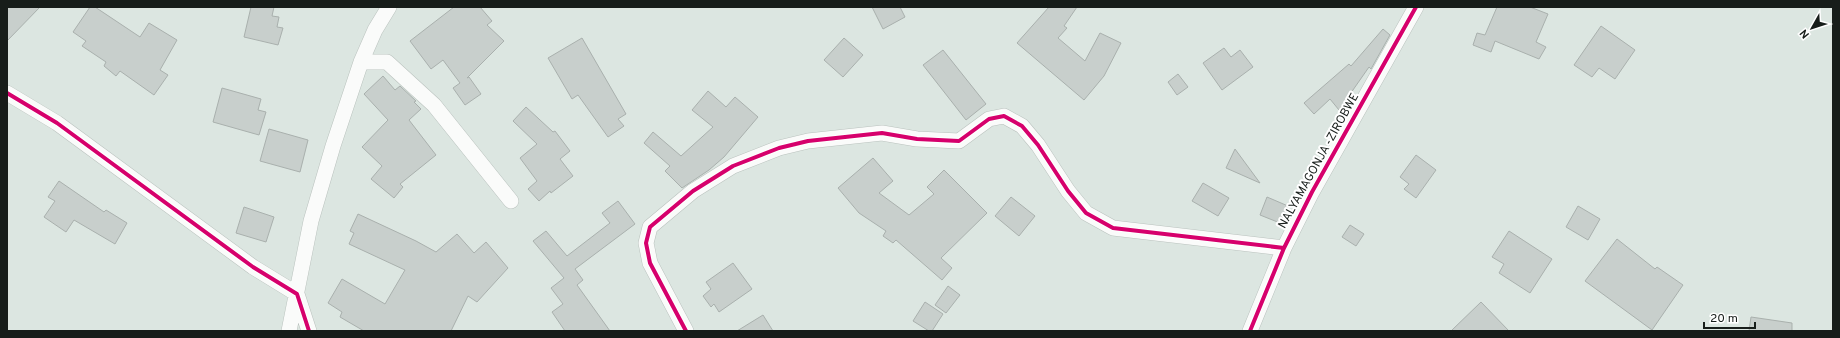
<svg xmlns="http://www.w3.org/2000/svg" width="1840" height="338" viewBox="0 0 1840 338" font-family="Overpass,sans-serif">
<rect width="100%" height="100%" fill="#dce6e1"/>
<path fill="#c8cfcc" stroke="#a9b0ad" d="M7,7H40L7,41Z
M90,7H95L140,37L149,23L177,40L160,70L168,75L154,95L120,71L116,76L104,66L106,62L82,46L86,41L73,32Z
M251,7H274L272,16L279,17L277,27L283,28L278,45L244,37Z
M454,7H480L492,21L487,25L504,41L467,78L469,77L481,94L465,105L453,88L460,83L443,60L431,69L410,41Z
M872,7H900L905,17L883,29Z
M1049,7H1077L1064,26L1067,28L1058,38L1085,61L1100,33L1121,43L1104,76L1084,100L1017,43Z
M1497,7H1530L1548,14L1536,42L1546,47L1539,59L1495,41L1491,52L1473,45L1477,33L1485,35Z
M1601,26L1635,50L1615,79L1599,68L1592,77L1574,65Z
M1383,29L1390,35L1371,69L1369,67L1339,110L1330,99L1314,114L1304,103L1349,64L1351,66Z
M582,38L626,114L618,119L624,126L608,137L578,95L572,99L548,58Z
M844,38L863,55L843,77L824,60Z
M1224,48L1231,57L1240,50L1253,67L1222,90L1203,63Z
M943,50L986,104L966,120L923,65Z
M1178,74L1188,87L1177,95L1168,82Z
M383,76L395,90L400,86L416,101L414,102L421,109L409,120L436,155L400,184L403,187L394,198L371,179L382,166L362,147L388,120L364,94Z
M222,88L261,99L258,110L266,112L259,135L213,122Z
M708,91L726,107L735,97L758,117L724,157L709,170L682,188L665,171L670,166L644,143L653,132L681,156L713,127L692,110Z
M526,107L553,132L555,131L570,151L560,159L573,176L551,193L550,191L539,201L528,189L537,181L520,158L537,144L513,121Z
M269,129L308,140L300,172L260,161Z
M1235,149L1260,183L1226,168Z
M1416,155L1436,170L1416,198L1404,189L1409,184L1400,177Z
M873,158L893,181L879,193L909,215L934,194L927,187L944,170L987,213L941,258L952,268L942,280L896,240L893,243L883,236L886,231L859,213L838,188Z
M59,181L104,212L106,210L127,223L115,244L74,220L66,232L44,217L55,201L48,197Z
M1203,183L1229,198L1218,216L1192,201Z
M1011,197L1035,216L1019,236L995,216Z
M1267,197L1288,206L1280,223L1260,215Z
M618,201L635,224L575,269L583,280L577,285L610,331H565L552,312L563,304L551,288L564,278L533,241L546,231L567,256L610,223L602,213Z
M1578,206L1600,219L1588,240L1566,227Z
M244,207L274,217L266,242L236,233Z
M358,214L416,241L436,252L457,234L474,253L486,242L508,268L477,302L468,296L451,331H364L340,317L342,312L328,303L342,279L385,304L405,270L349,244L354,233L350,231Z
M1350,225L1364,234L1356,246L1342,237Z
M1509,231L1552,259L1530,293L1499,273L1504,264L1492,257Z
M1617,239L1655,269L1657,267L1683,285L1652,330L1585,281Z
M733,263L752,289L719,312L714,304L711,307L703,296L711,289L706,282Z
M948,286L960,295L946,313L935,305Z
M925,302L943,314L932,331H929L913,321Z
M1481,302L1509,331H1451Z
M763,315L773,331H737Z
M1751,317L1792,323V331H1749Z"/>
<g fill="none" stroke-linecap="round" stroke-linejoin="round">
<defs>
<path id="street" d="M361,62H387L434,105L511,201
M7,93L57,123L253,267L297,294L309,331
M289,331L311,221L333,146L361,62L375,30L389,7
M686,331L650,263L646,243L650,227L693,191L733,166L779,148L808,141L882,133L917,139L959,141L989,119L1004,116L1022,126L1038,145L1068,191L1086,213L1113,228L1284,248
M1250,331L1284,248L1312,192L1416,7"/>
</defs>
<use href="#street" stroke="#bac2be" stroke-width="16"/>
<use href="#street" stroke="#fafbfa" stroke-width="15"/>
<defs>
<path id="cycleway" d="M7,93L57,123L253,267L297,294L309,331
M686,331L650,263L646,243L650,227L693,191L733,166L779,148L808,141L882,133L917,139L959,141L989,119L1004,116L1022,126L1038,145L1068,191L1086,213L1113,228L1284,248
M1250,331L1284,248L1312,192L1416,7"/>
</defs>
<use href="#cycleway" stroke="#fff" stroke-width="6"/>
<use href="#cycleway" stroke="#d6006c" stroke-width="4"/>
</g>
<g text-anchor="middle" dominant-baseline="central" stroke-width="4" stroke-linejoin="round" paint-order="stroke">
<g font-size="12" fill="#171d1a" stroke="#fff">
<text transform="translate(1319 161) rotate(-61)">NALYAMAGONJA -ZIROBWE</text>
</g>
</g>
<rect width="1840" height="338" fill="none" stroke="#171d1a" stroke-width="16"/>
<g transform="translate(1812 28) rotate(231)" stroke="#ffffff" stroke-width="3" paint-order="stroke">
<path d="M0-3L7 15L0 10L-7 15Z" fill="#171d1a"/>
<text y="-6" font-size="11" font-weight="bold" text-anchor="middle" fill="#171d1a">N</text>
</g>
<path d="M1704 322v6h51v-6" fill="none" stroke="#171d1a" stroke-width="2"/>
<text x="1710" y="322" font-size="12" fill="#171d1a" stroke="#ffffff" stroke-width="3" paint-order="stroke">20 m</text>
</svg>
